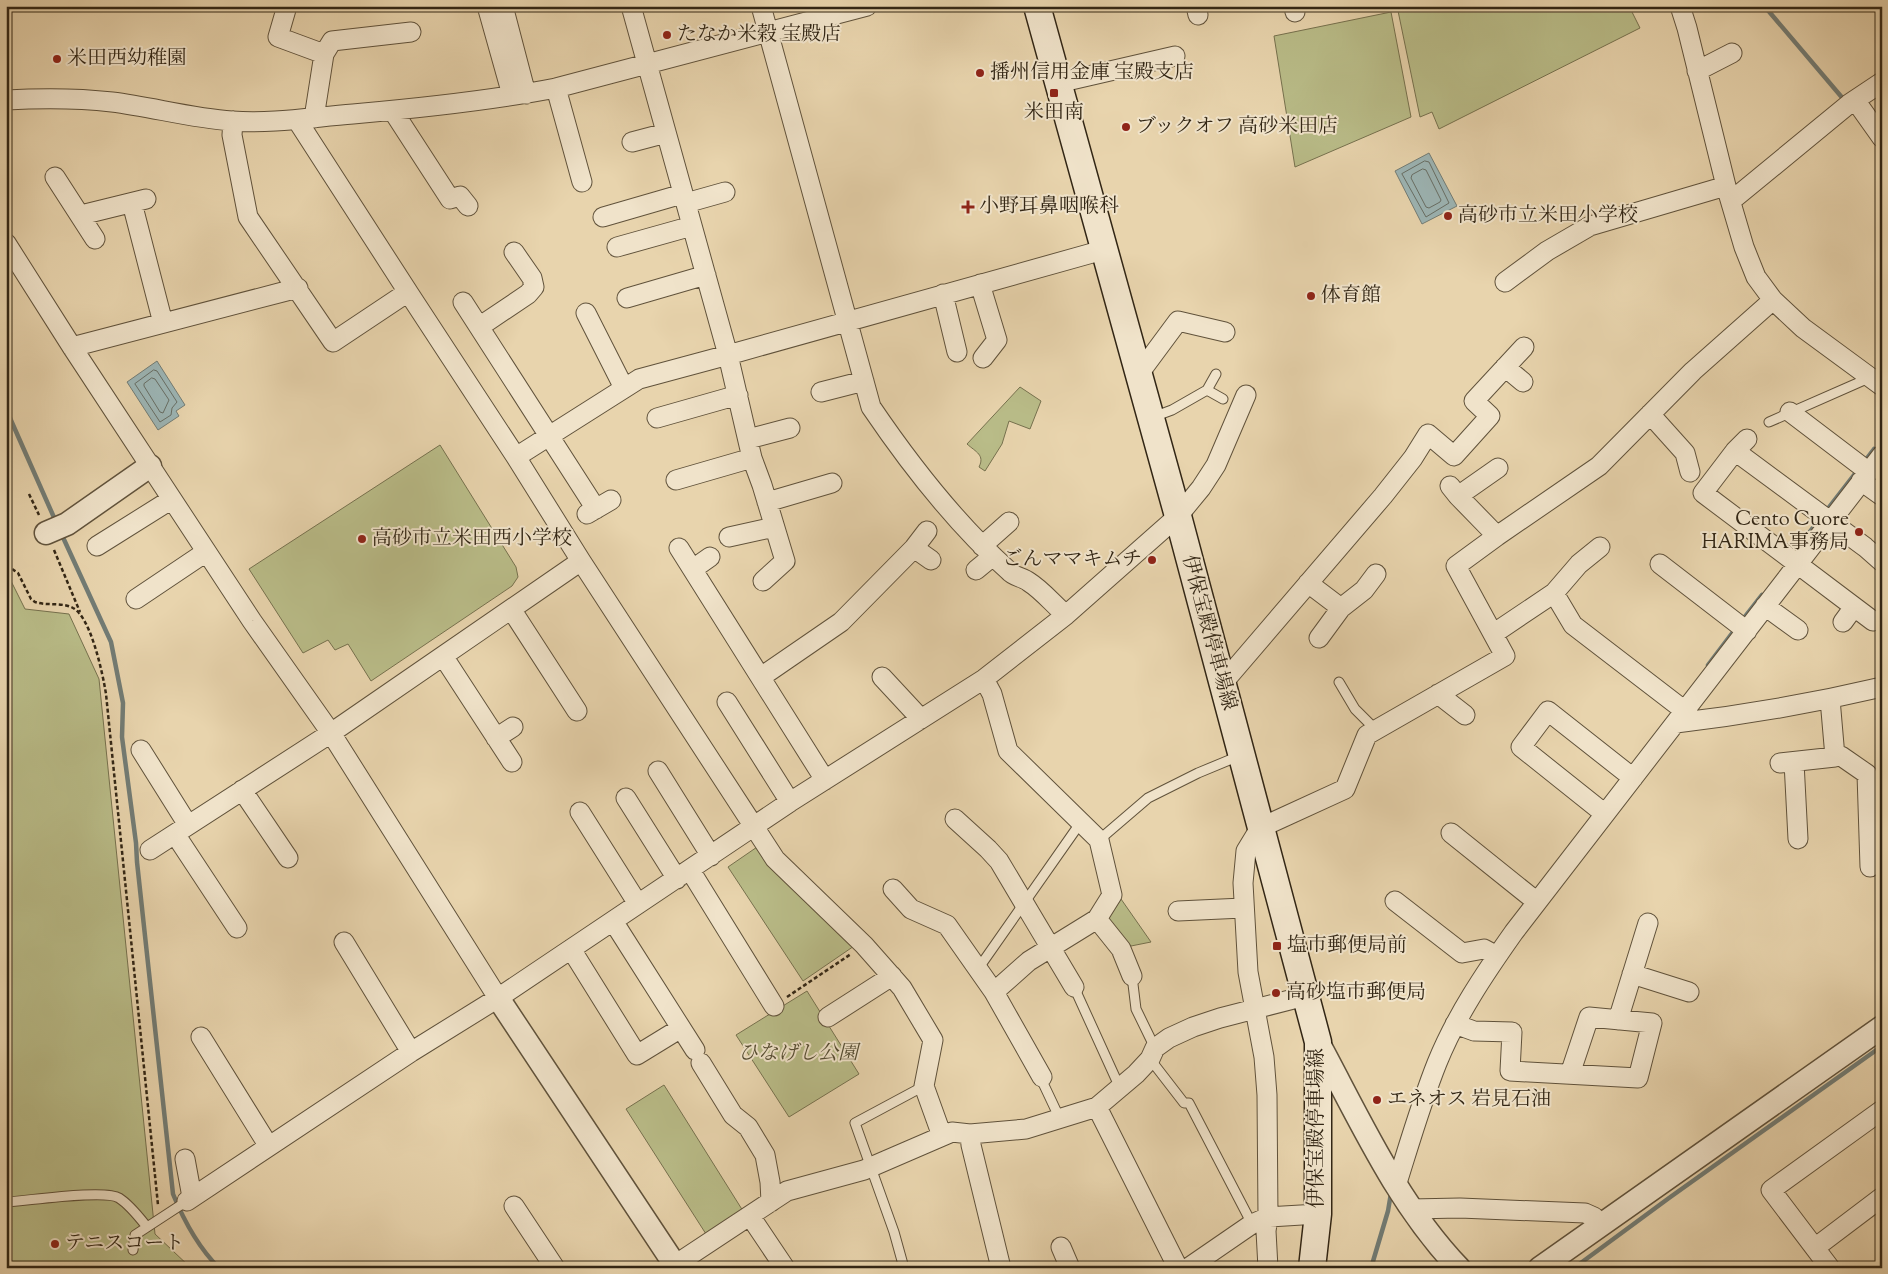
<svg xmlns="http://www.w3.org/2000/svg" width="1888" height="1274" viewBox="0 0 1888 1274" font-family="'Sorts Mill Goudy','Noto Serif JP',serif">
<rect width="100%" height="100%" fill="#e8d4ad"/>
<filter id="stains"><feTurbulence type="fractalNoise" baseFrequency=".004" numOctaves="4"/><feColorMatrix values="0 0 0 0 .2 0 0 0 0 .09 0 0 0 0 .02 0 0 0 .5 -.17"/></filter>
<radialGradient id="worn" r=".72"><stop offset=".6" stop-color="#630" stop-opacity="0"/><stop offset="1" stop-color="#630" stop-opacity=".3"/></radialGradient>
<path fill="#b9bc88" stroke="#76714e" d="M1397,6H1629L1640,28L1439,129L1432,112L1420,117Z
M1391,12L1411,117L1295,167L1274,36Z
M1020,387L1041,401L1030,429L1009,421L1002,444L985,471L979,467C985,455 976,452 967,444Z
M440,445L516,567L518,577L512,586L371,681L348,644L335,650L328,640L303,653L249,569Z
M8,575L25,609L69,614L99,679L155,1234L191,1268H6Z
M760,845L857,944L803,981L728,867Z
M1121,899L1151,942L1126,947L1107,921Z
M807,991L859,1074L789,1117L736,1035Z
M664,1085L743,1211L706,1234L626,1109Z"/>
<path fill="#9cb5b5" stroke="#727c75" d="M1429,153L1457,206L1422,224L1395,171Z
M157,361L185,405L176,411L179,416L158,430L127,382Z"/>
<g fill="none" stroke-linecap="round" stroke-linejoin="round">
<path stroke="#676e65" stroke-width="1" d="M1425,161L1429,162L1449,203L1426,217L1402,174Z
M1423,169L1426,170L1441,200L1440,202L1429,208L1426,207L1411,178L1412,175Z
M154,370L157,371L177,402L172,408L171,415L160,422L135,384Z
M152,378L155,379L169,400L163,413L160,412L144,386V384Z"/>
<path stroke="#727c75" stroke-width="4.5" d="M1766,8L1845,101
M6,409L56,522
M1864,462L1874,449
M1827,510L1858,470
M61,533L111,642L123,703L122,737L136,843L137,862L173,1194C184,1221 198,1247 219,1268
M1795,551L1818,521
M1744,618L1762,595
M1708,665L1736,628
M1371,1268L1388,1211L1391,1193
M1574,1268L1669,1198L1882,1046"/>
<defs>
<path id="service" d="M1207,390L1223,399
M1153,417L1172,410L1207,390L1216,374
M1769,422L1869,378
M1339,682L1355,709L1376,730
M1099,840L1148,798L1198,773L1239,756
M978,969L1081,822
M1132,976L1136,1009L1155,1048
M1074,987L1120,1088
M1150,1059L1184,1103H1189L1252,1224
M1042,1077L1043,1083L1060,1119
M6,1202C27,1201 105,1189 119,1198C130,1205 139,1217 147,1227
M133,1250L135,1235L187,1201
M904,1268L894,1232L855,1123L924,1086"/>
<path id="minor" d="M287,6L278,37L324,54
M487,6L512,95
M503,6L526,94
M631,6L728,355L752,458L762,485L785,561L763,581
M761,6L871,407C911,466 955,523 1009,571C1014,577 1023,577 1029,582C1042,590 1054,605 1066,615
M1196,6L1198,15
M1294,6L1295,12
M1680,6L1687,28L1726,186L1744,247L1756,277L1773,300L1803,328L1882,386
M1697,71L1732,53
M1058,83L1175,56
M556,88L582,182
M6,100C41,98 78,98 112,102C152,107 191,118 232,121C272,124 313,117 353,114C421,108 489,101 556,88L867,6
M1855,100L1882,138
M393,111L450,199L460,196L468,206
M314,118L324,54L332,41L411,32
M297,120L408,292
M233,121L232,135L248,217L333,342L408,292L516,457L581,561L775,859L864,945L902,988L933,1040L924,1086L942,1136
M632,142L666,133
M55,177L95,239
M1731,201L1849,104L1882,82
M132,203L163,323
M686,203L725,192
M81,215L146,199
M603,217L672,197L683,193
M6,243L72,347L252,621L331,733L498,998
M617,247L692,226
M1505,282L1547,251L1590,226L1726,186
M980,284L997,340L983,358
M943,294L957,352
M627,298L706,275
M463,302L596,509
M586,313L624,388
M479,327L528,294L534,287L532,278L514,252
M72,347L298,288
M1505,367L1523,382
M1138,375L1178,321L1225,332
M821,392L864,381
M1790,412L1869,472
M1650,414L1685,453L1690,472
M657,418L738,395
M748,439L790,428
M1747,439L1735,451L1703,493L1873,621
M1735,451L1865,547L1882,562
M516,457L639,379L728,355L1103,250
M676,480L752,458
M1861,481L1882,496
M1450,486L1458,496L1497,536
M1458,496L1498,468
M767,502L832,483
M587,514L611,500
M729,537L774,527
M97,546L172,499
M982,546L1009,522
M679,548L825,780
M914,548L931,560
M1660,564L1747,631
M693,569L710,557
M976,570L993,556
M1308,583L1341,608
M1554,593L1573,625L1685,711
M136,599L206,552
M1765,606L1798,630
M511,609L577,711
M1843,622L1854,607
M1493,634L1554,593L1579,564L1600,547
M1319,638L1341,608L1364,590L1376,574
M443,656L512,762
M761,677L841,622L914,548L927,531
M882,677L921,719
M984,679L992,694L1008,751L1099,840L1112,895L1097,919L1029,961L994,992
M1222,684L1383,496L1413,458L1428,434L1454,456L1490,416L1474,401L1524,347
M1438,694L1465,715
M1830,699L1835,757L1841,756L1867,774L1870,867
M727,702L790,802
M1676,723C1745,715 1814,703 1882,687
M496,738L513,727
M141,750L188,825
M1794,762L1798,839
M1780,763L1835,757
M658,771L711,856
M242,790L288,858
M626,798L677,879
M580,812L638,904
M1605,814L1521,747L1548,711L1633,778
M955,819L988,849L999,861L1074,987
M1451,833L1537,902
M175,834L237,928
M150,850L331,733L581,561
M690,870L774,1006
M893,889L911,909L947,925L994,992L1042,1077
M1395,901L1462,953L1484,949L1497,956
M1178,911L1243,908
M1097,919L1121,949L1132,976
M613,921L695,1050
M344,942L411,1052
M571,949L637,1055L681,1028
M1632,974L1689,992
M828,1017L892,976
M1618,1020L1648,923
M1455,1024L1474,1031L1512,1032L1510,1071L1638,1078L1652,1023L1589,1017L1570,1074
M201,1037L268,1145
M701,1063L733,1115L748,1127L765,1155L770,1182L771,1202
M1097,1107L1178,1268
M970,1134L971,1145L1001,1268
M185,1159L192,1197
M1396,1186C1409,1145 1421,1103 1437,1063C1456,1016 1485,973 1514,932L1882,455
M187,1201L411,1052L498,998L790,802L984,679L1066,615L1178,516L1201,488L1216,465L1246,395
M514,1206L555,1268
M1411,1209L1460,1208L1585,1213L1594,1217L1601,1225
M750,1216L785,1268
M1061,1247L1070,1268
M1816,1247L1882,1197
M675,1265L787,1191L864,1170L952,1132L970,1134L1026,1129L1097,1107L1136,1074L1150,1059L1155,1048L1169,1038L1193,1027L1220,1018L1305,996
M1188,1268L1252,1224L1268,1217L1318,1214
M1268,1268L1266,1231L1268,1217L1267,1095L1264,1057L1248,972L1243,883L1246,851L1260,828L1345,789L1367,735L1505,656L1456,566L1497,536L1599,466L1693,371L1773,300
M1830,1268L1771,1190L1882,1110"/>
<path id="tertiary" d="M46,533L67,524L150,466
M498,998L677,1268
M1318,1042C1360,1120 1397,1203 1459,1268
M1540,1268L1882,1027"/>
<path id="secondary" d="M1037,6L1178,516L1318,1042V1214L1312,1268"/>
</defs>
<use href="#service" stroke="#60523b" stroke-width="11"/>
<use href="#minor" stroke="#60523b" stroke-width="21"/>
<use href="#tertiary" stroke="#60523b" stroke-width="25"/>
<use href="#secondary" stroke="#322615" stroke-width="29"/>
<path stroke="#322615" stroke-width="2.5" stroke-dasharray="4 2.5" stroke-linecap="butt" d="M29,494L39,515
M54,550L80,612
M6,571L12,569L18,573L31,599L35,602C47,606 62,602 73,608C91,617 103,675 106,694L158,1205
M787,997L851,954"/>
<use href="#service" stroke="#f0e3ca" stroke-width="9"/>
<use href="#minor" stroke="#f0e3ca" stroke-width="19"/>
<use href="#tertiary" stroke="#f0e3ca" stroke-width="22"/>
<use href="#secondary" stroke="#f0e3ca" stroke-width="26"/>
</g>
<g fill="#8f2418" stroke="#f0e3ca" stroke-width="2">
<circle cx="667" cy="35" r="5"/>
<circle cx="57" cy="59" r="5"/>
<circle cx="980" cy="73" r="5"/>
<rect x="1049" y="88" width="10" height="10" rx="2.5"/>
<circle cx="1126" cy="127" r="5"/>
<path d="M965.5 199.5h5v5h5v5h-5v5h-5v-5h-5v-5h5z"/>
<circle cx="1448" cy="216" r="5"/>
<circle cx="1311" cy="296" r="5"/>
<circle cx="1859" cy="532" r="5"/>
<circle cx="362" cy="539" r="5"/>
<circle cx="1152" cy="560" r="5"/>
<rect x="1272" y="941" width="10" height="10" rx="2.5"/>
<circle cx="1276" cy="993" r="5"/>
<circle cx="1377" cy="1100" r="5"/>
<circle cx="55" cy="1244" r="5"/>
</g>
<g text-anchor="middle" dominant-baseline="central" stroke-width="4" stroke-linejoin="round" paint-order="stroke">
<g font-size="20" fill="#322615" stroke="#f0e3ca" text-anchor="start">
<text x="677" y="35">たなか米穀 宝殿店</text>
<text x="67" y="59">米田西幼稚園</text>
<text x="990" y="73">播州信用金庫 宝殿支店</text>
<text x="1054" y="113" text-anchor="middle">米田南</text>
<text x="1136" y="127">ブックオフ 高砂米田店</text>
<text x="979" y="207">小野耳鼻咽喉科</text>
<text x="1458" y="216">高砂市立米田小学校</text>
<text x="1321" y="296">体育館</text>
<text x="1849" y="520" text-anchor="end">Cento Cuore<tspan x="1849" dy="23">HARIMA事務局</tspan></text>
<text x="372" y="539">高砂市立米田西小学校</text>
<text x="1142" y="560" text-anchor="end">ごんママキムチ</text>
<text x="1287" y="946">塩市郵便局前</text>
<text x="1286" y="993">高砂塩市郵便局</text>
<text x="1387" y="1100">エネオス 岩見石油</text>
<text x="65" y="1244">テニスコート</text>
</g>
<g font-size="20" fill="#322615" stroke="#f0e3ca">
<text transform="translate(1208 633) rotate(75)">伊保宝殿停車場線</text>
<text transform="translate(1317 1128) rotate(-90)">伊保宝殿停車場線</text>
</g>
<g font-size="20" font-style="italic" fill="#544c32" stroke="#f0e3ca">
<text x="798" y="1054">ひなげし公園</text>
</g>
</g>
<rect width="1888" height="1274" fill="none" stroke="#e8d4ad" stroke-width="25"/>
<rect x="8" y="8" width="1873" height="1259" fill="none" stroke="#322615" stroke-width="2.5"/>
<rect x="12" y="12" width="1863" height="1249" fill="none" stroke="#322615"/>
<rect width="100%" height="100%" filter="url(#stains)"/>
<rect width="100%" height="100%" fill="url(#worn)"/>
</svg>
